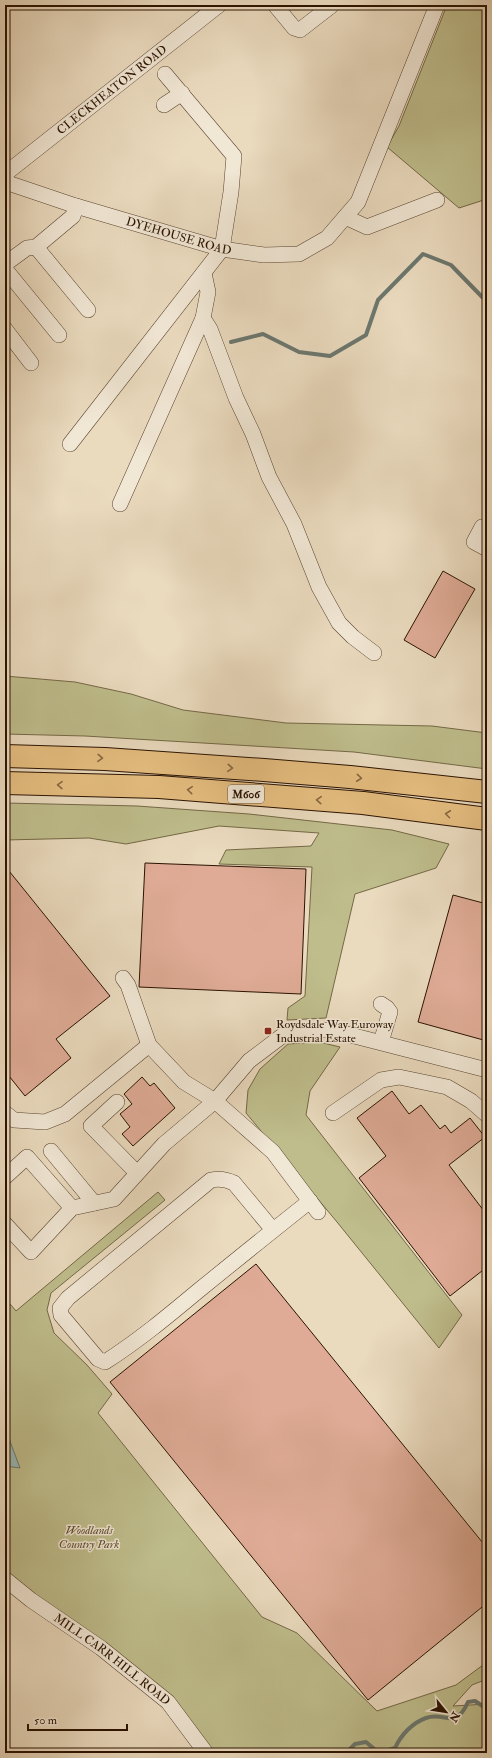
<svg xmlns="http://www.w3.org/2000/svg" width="492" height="1758" viewBox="0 0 492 1758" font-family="'IM FELL Double Pica',serif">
<rect width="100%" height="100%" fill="#eadabe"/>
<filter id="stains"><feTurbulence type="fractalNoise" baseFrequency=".005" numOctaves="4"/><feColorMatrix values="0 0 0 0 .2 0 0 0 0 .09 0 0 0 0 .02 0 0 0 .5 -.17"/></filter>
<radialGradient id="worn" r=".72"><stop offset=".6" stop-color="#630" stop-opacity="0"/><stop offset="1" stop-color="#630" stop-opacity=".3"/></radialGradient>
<path fill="#bfbd8c" stroke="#746846" d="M447,5H487V199L459,208L387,147L399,126Z
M5,676L75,682L131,694L183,710L286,723L432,726L487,733V769L354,752L85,736L5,734Z
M5,803L137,806L249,814L392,830L449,844L436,868L355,894L326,1018L287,1020L288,1008L305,996L312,867L219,864L226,850L311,846L319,833L219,826L126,844L89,838L5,840Z
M319,1042L340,1047L310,1091L306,1115L462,1315L439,1348L337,1222L246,1113L248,1090L260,1069L288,1044Z
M158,1192L165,1200L51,1293L47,1310L54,1333L87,1365L112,1394L98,1413L262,1617L297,1633L377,1711L456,1685L487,1662V1679L472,1685L453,1706L487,1704V1753H206L168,1702L5,1579V1298L16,1311Z"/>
<path fill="#98bab7" stroke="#6c776e" d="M5,1428L20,1468L5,1466Z"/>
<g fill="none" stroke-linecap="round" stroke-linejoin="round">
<path stroke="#6c776e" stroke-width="4" d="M231,342L263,334L299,352L330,356L366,335L378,300L423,254L451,265L487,302
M346,1753L355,1744L366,1742L379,1753L395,1748C401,1735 412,1723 426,1718C446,1711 455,1731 468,1702L475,1701L487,1709"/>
</g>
<path fill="#dfab96" stroke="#2a1200" d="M443,571L475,589L435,658L404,640Z
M145,863L306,869L301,994L139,987Z
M5,866L110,996L56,1039L71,1058L25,1096L5,1071Z
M453,895L487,904V1041L418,1022Z
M142,1077L150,1086L154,1083L175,1108L133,1146L122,1134L130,1127L120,1114L132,1104L124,1094Z
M392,1091L409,1114L421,1105L440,1129L445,1125L451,1133L470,1118L485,1137L449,1165L487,1215V1267L450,1296L359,1178L386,1156L357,1118Z
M256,1264L487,1548V1603L368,1700L110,1382Z"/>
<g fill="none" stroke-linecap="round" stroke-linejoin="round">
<defs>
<g id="minor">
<path d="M275,5L294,28L300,30L331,6"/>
<path d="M164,105L182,93"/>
<path id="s1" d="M5,174L219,5"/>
<path id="s2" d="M5,182L76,206L222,249L264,255L299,254L327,238L358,202L437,5"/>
<path d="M345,217L367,227L437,200"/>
<path d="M36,247L88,310"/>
<path d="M5,264L27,248L36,247L73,216L76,206"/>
<path d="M5,269L59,335"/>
<path d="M203,318L210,329L236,398L253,434L269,477L294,524L319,587L339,623L353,637L374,653"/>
<path d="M5,329L31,363"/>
<path d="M70,444L222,249L231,192L234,156L165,74"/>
<path d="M120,504L203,318L208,292L204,273"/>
<path d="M487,527H482L474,542L487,549"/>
<path d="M123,978L128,985L149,1045L184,1082L215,1101L273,1152L318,1212"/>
<path d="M381,1042L390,1012L387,1008L381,1004"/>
<path d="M117,1102L91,1126L137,1173"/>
<path d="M5,1113L14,1120L45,1122L65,1114L149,1045"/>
<path d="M333,1113L381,1080L399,1077L447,1087L471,1101L487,1115"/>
<path d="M51,1151L94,1203"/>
<path d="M5,1177L27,1157L72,1208"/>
<path d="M5,1224L31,1252L72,1208L114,1199L164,1144L215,1101L249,1061L286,1033L313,1030H331L487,1070"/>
<path d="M273,1230L234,1183C226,1179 220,1178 211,1180L68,1298L60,1308L61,1315L98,1359L105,1362C138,1341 168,1316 198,1291C235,1261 272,1231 310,1201"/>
<path id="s3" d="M5,1579L31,1600L101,1648L168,1702L206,1753"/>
</g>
<path id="highway" d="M5,756L105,759L264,770L350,777L487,792
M5,783L159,787L363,803L487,819"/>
</defs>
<use href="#minor" stroke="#5a4430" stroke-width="16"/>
<use href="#highway" stroke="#2a1200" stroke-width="24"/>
<use href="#minor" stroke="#f1e7d5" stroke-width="15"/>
<use href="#highway" stroke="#e5bd7f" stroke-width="22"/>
</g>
<defs><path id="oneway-chevron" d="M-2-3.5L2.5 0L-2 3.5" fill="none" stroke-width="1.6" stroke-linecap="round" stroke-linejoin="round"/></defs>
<g stroke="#886840">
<use href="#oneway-chevron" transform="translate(100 758) rotate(2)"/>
<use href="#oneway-chevron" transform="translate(230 768) rotate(4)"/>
<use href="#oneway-chevron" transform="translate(359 778) rotate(6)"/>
<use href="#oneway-chevron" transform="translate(60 785) rotate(-179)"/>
<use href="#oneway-chevron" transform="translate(190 790) rotate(-175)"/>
<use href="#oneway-chevron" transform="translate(319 800) rotate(-176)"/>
<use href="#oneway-chevron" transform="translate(448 814) rotate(-173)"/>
</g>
<rect fill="#8f2418" stroke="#f1e7d5" stroke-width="1.5" x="264" y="1027" width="8" height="8" rx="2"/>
<g text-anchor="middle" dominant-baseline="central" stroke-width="3" stroke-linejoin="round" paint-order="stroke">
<rect fill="#f1e7d5" stroke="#665240" stroke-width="1" x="228" y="785" width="36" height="18" rx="3"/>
<g font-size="11" font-weight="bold" fill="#2a1200">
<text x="246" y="794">M606</text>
</g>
<g font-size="12" fill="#2a1200" stroke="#f1e7d5">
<text stroke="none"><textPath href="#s1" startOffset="136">CLECKHEATON ROAD</textPath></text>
<text stroke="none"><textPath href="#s2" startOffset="182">DYEHOUSE ROAD</textPath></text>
<text stroke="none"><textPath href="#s3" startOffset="134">MILL CARR HILL ROAD</textPath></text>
</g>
<g font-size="12" fill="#2a1200" stroke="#f1e7d5" text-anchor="start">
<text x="276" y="1024">Roydsdale Way Euroway<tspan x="276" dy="14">Industrial Estate</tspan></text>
</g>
<g font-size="12" font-style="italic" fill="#5e4e31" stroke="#f1e7d5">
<text x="89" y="1530">Woodlands<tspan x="89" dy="14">Country Park</tspan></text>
</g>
</g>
<rect width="492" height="1758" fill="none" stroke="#eadabe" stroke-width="20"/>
<rect x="6" y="6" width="480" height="1746" fill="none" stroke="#2a1200" stroke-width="2"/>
<rect x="10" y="10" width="472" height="1738" fill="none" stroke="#2a1200"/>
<g transform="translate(446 1712) rotate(120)" stroke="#f1e7d5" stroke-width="3" paint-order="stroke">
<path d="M0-3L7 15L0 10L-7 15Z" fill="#2a1200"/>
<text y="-6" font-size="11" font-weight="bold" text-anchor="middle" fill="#2a1200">N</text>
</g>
<path d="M28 1724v6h99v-6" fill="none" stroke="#2a1200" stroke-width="2"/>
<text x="34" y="1724" font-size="12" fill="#2a1200" stroke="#f1e7d5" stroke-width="3" paint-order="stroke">50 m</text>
<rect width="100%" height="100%" filter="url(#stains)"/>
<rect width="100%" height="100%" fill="url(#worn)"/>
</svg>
